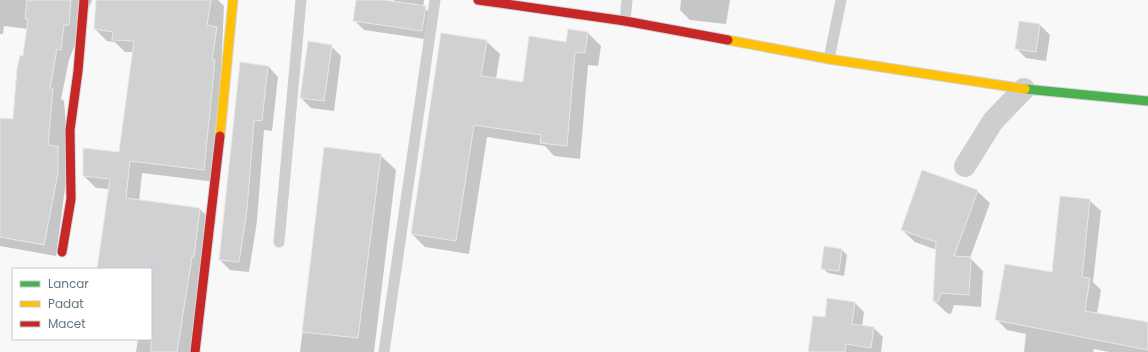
<svg xmlns="http://www.w3.org/2000/svg" width="1148" height="352" viewBox="0 0 1148 352" font-family="Poppins,sans-serif">
<rect width="100%" height="100%" fill="#f8f8f8"/>
<path fill="#0003" d="M0,0H92L69,60L61,99L64,101L69,158L56,256L0,246V155L14,120L28,29L4,26L3,34H0Z
M97,0H218L224,6L216,182L142,173L139,201L200,209L212,221L193,352H136L138,339H151V269H98L109,189L96,188L84,176L120,153L134,52H125L115,42L107,41L95,29Z
M357,0L394,2V0H424L423,7L435,17L432,40L364,30L354,20Z
M681,0H730L726,24L690,20L680,10Z
M1020,22L1040,25L1050,35L1046,61L1026,58L1016,48Z
M588,33L601,46L598,66L588,65L580,159L554,156L545,146L487,137L469,254L425,247L412,234L486,41L500,54L496,79L524,83L567,43Z
M331,46L341,56L334,111L311,108L301,98Z
M241,64L268,66L278,77L272,131L264,130L257,221L249,272L230,270L220,260Z
M325,148L380,155L396,170L374,352H300Z
M977,191L990,203L970,258L983,271L981,307L954,305L951,314L947,313L934,301L937,250L915,242L902,230Z
M1089,200L1101,211L1093,282L1101,290L1097,314L1148,323V352H1109L1094,349L1093,352H1024L1026,334L1007,330L996,319L1053,273Z
M842,250L847,255L844,276L828,273L822,268Z
M855,303L864,312L862,327L874,328L883,337L881,352H809L826,319Z"/>
<path fill="#cfd1d2" stroke="#e8e8e8" d="M27,0H71L69,25H64L61,50L57,49L50,88L53,89L48,145L58,146V173L44,245L0,237V118L13,119L17,69L20,55L23,56L28,19H25Z
M96,0H211L207,25L217,27L212,60H215L204,170L130,161L126,198L200,208L194,257H192L177,352H151V269H97L110,179L83,176V148L119,152L134,41L112,40L113,32L94,29Z
M356,0H385L426,6L422,31L353,21Z
M1019,21L1040,24L1036,52L1015,49Z
M568,29L588,32L585,53L575,52L567,146L540,143L541,135L474,125L456,241L411,234L441,33L487,40L481,76L523,82L529,36L566,42Z
M308,41L332,45L324,101L300,98Z
M240,62L268,66L262,121L254,120L247,210L239,262L219,260Z
M324,147L381,154L358,338L302,332Z
M922,170L978,190L954,256L971,257L969,295L941,293L938,302L933,301L936,242L901,230Z
M1060,196L1090,199L1082,277L1090,278L1085,311L1148,322V350L995,320L1005,264L1052,272Z
M824,246L842,249L839,271L821,269Z
M827,298L855,302L852,324L874,327L871,348L846,344L845,352H808L813,316L825,317Z"/>
<g fill="none" stroke-linecap="round" stroke-linejoin="round">
<defs>
<path id="fast" d="M1025,89L1148,101"/>
<path id="slow" d="M728,40L829,59L1025,89
M220,136L233,0"/>
<path id="jam" d="M478,0L625,21L728,40
M62,252L71,199L70,130L78,71L84,0
M195,352L220,136"/>
</defs>
<use href="#fast" stroke="#d4d5d6" stroke-width="11"/>
<use href="#slow" stroke="#d4d5d6" stroke-width="11"/>
<use href="#jam" stroke="#d4d5d6" stroke-width="11"/>
<path stroke="#cdcecf" stroke-width="11" d="M625,21L627,0
M829,59L841,0
M279,242L301,0
M384,352L435,0"/>
<path stroke="#cdcecf" stroke-width="22" d="M965,166L993,121L1024,89"/>
<use href="#fast" stroke="#4caf50" stroke-width="9"/>
<use href="#slow" stroke="#ffc107" stroke-width="9"/>
<use href="#jam" stroke="#c62828" stroke-width="9"/>
</g>
<rect x="12" y="268" width="140" height="72" fill="#ffffff" stroke="#c1c8cd"/>
<rect x="20" y="281" width="20" height="6" fill="#4caf50" stroke="#c1c8cd"/>
<text x="48" y="288" font-size="12" fill="#647582">Lancar</text>
<rect x="20" y="301" width="20" height="6" fill="#ffc107" stroke="#c1c8cd"/>
<text x="48" y="308" font-size="12" fill="#647582">Padat</text>
<rect x="20" y="321" width="20" height="6" fill="#c62828" stroke="#c1c8cd"/>
<text x="48" y="328" font-size="12" fill="#647582">Macet</text>
</svg>
